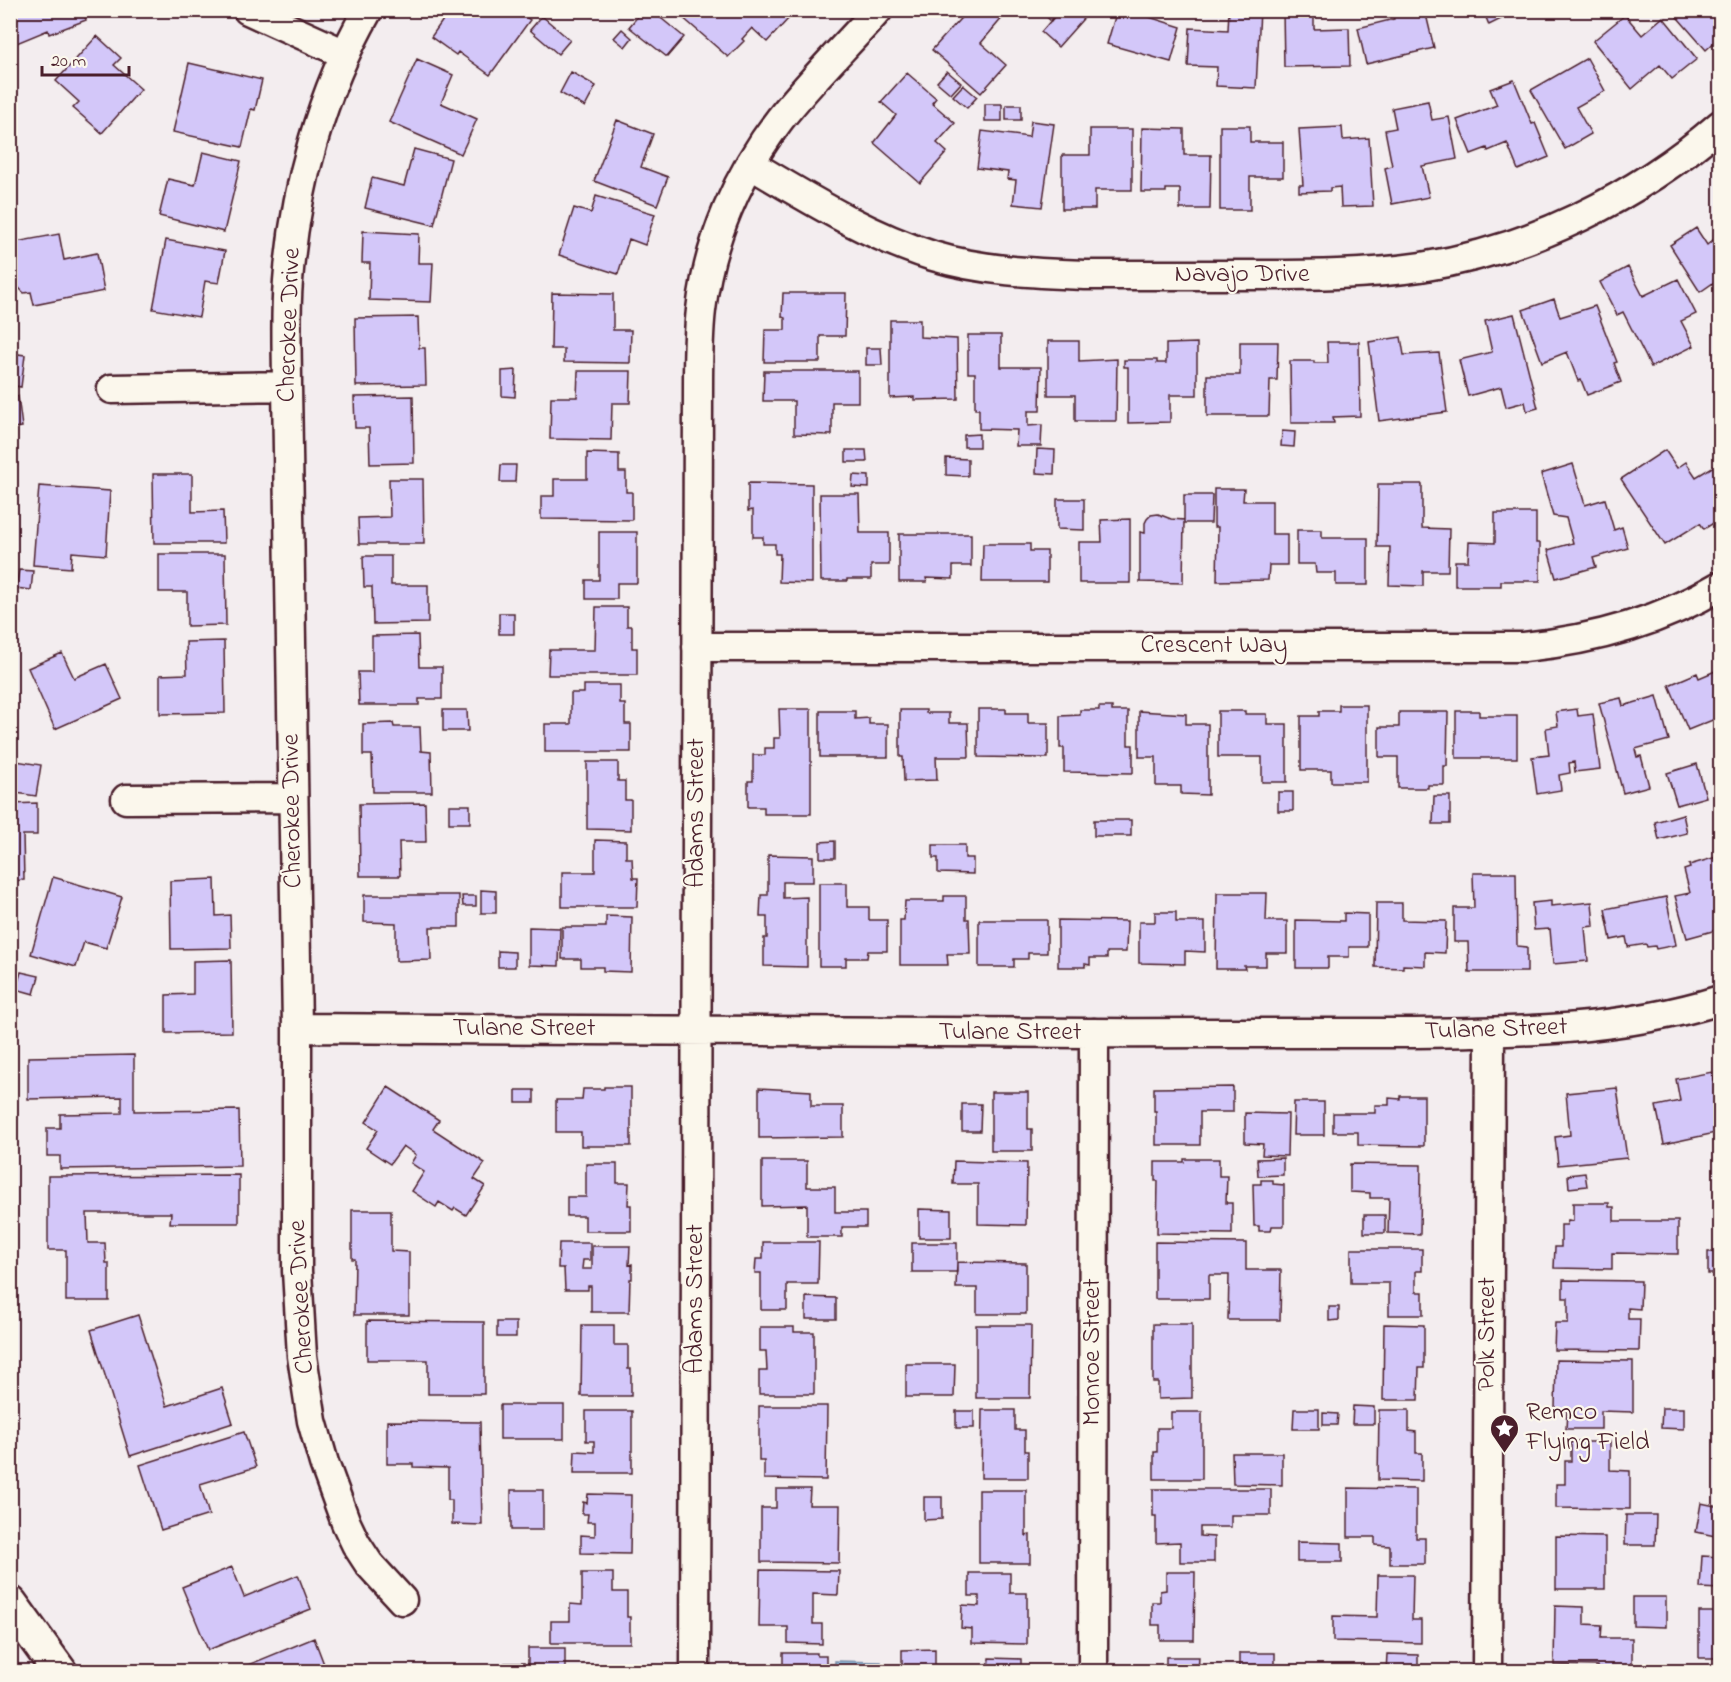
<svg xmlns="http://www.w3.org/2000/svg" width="1731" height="1682" viewBox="0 0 1731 1682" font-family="'Indie Flower',sans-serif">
<rect width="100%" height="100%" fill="#f3edef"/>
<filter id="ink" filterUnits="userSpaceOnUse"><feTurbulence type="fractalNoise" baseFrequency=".0167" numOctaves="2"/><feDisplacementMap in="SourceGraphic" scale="12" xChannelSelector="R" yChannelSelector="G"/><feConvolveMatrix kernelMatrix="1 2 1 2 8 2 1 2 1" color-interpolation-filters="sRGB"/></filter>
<g filter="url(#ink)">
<path fill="#97d1f7" stroke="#788aa5" stroke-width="1.5" d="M835,1661L881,1662L880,1671H835Z"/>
<path fill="#d3c7f9" stroke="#4a1f2b" stroke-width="1.5" d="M10,10H82L86,20L49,34L48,30L12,45Z
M450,10L458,14L460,10H516L530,20L490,75L458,52L456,55L431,37Z
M643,10H651L684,37L667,57L629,27Z
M686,10H781L789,18L767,42L752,28L742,39L744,41L728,57L681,16Z
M968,10H996L1003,17L981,43L1006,65L981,93L932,50Z
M1039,10H1060L1051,21Z
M1060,10L1090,11L1058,47L1041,32Z
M1117,10H1151L1149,17L1181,27L1171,62L1107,44Z
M1229,10H1260L1256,88L1216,86L1217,67L1188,66L1190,28L1228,30Z
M1283,10H1314V29L1349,28L1350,66L1284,67Z
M1392,10H1425L1434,48L1366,64L1358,28L1394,19Z
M1483,10H1519L1489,25Z
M1671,10H1719L1716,13L1720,18V37L1706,50Z
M1625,15L1642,35L1663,17L1697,59L1672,79L1660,65L1632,89L1593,41Z
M542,16L570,40L558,54L530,30Z
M622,29L632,38L625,47L614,38Z
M97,36L121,58L114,65L141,89L102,133L73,108L79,102L56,81Z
M1587,58L1605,91L1576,107L1591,134L1565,149L1531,90Z
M417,59L453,75L441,103L477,119L461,154L389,122Z
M189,63L262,80L255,110L251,109L242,147L173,132Z
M947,71L961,83L951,94L937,82Z
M571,72L596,86L585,107L560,93Z
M907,73L936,98L932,103L955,123L937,143L947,152L920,183L874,143L896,115L881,102Z
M1514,80L1532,124L1535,123L1549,157L1518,170L1507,143L1488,151L1487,148L1471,154L1457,120L1497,105L1490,89Z
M963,85L977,97L967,108L953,96Z
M1428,101L1432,120L1449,117L1457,159L1422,166L1429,197L1392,204L1385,168L1392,166L1385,130L1396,128L1392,108Z
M985,104H1002V121H985Z
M1006,105H1021V120H1006Z
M617,120L653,134L641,167L668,177L657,205L594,181Z
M1031,121L1054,124L1042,207L1013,204L1016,180L1007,179L1008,172L977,168L982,131L1029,137Z
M1220,126H1250V142H1283V177H1250V210H1220Z
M1342,127L1343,140L1369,138L1373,206L1341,207L1340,187L1330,188V191L1299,192V185H1303L1299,129Z
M1142,128L1184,129V155H1211L1210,209H1180V189H1166V192H1141Z
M1090,129H1132V190H1095V209H1062V155H1090Z
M414,149L451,159L434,225L365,208L372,178L404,186Z
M203,152L241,161L224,232L159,216L168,179L195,185Z
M596,196L655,214L645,245L629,239L618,274L559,255L574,208L591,213Z
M1696,228L1707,245L1720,234V278L1700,292L1670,245Z
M363,231L419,234L418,263H433L431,302L369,300L370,263H362Z
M59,234L64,260L97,253L104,291L34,305L31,292L24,293L10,279V243Z
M166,240L225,251L219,283L205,281L199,317L153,309Z
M1628,267L1643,296L1678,279L1696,314L1681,321L1694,346L1651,367L1623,312L1617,315L1600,282Z
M552,293L613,294V330H631L630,363L564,362V349H551Z
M783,293H846L845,336H820V362H764L765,330H785V318L782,317Z
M1554,299L1560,317L1595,306L1617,362L1614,363L1621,382L1587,395L1581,380L1578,381L1567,352L1542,362L1523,310Z
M10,303L17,304L15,317L10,316Z
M1514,314L1538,408L1527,411L1525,402L1506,407L1501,387L1468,396L1459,360L1492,352L1485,321Z
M10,316L15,317L11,353L25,355L21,387L10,385Z
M418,317L419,348H425L426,385L356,386L355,318Z
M890,320H920V337L957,339L958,399L914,400V397L890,398Z
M968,335H1001V367H1041L1040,411H1028V426L1042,425L1041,446H1016L1017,430L979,429V409H975V373H968Z
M1401,337L1404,355L1439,353L1447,412L1379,421L1369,342Z
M1048,341H1079V361L1117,359L1116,421H1075V395H1048Z
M1240,342H1278L1277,380H1270L1269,416H1207V375H1240Z
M1327,342H1359L1360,416L1333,417L1334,423H1291L1290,361H1314V363H1328Z
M1197,343V395H1170V422L1128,423V367H1124V360H1157V363H1166V344Z
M866,348H881L882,365H866Z
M516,370L515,397L502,396V371Z
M578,371H631L630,403H612L611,440L550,439L551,397H577Z
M764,371H858V402H832V435L794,434V401H763Z
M18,396L22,427L13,428L17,465H10V397Z
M413,396L414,463L370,464L369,428H355L354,397Z
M1282,431L1295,432L1294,447L1281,446Z
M979,434V447H964V435Z
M1037,449L1055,450L1054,474L1036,473Z
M846,450H866L867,462H846Z
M1665,450L1677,468L1686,462L1696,477L1719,463L1720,465V519L1704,529L1700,523L1665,545L1621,479Z
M587,453L619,454V472H626V492H632V520L541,519V496H554V479H587Z
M946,458L968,459V476L946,475Z
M1573,464L1585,505L1605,499L1614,530L1622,527L1628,548L1593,558L1596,567L1556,578L1548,550L1573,543L1566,518L1553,516L1541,474Z
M501,465H516L515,482H500Z
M153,474H192V512L223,511L224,543H154Z
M853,475L869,476V488L852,487Z
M389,479H423L424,544H359L358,518L390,517Z
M748,483L812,484V583L779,582L780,554H775V544H763V537H753V510L748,511Z
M1378,484H1422V528L1449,529L1448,571H1423V586L1389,585L1390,547H1377Z
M39,486L110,491L106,555L72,552L71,568L33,565Z
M1214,489H1244L1243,501H1272V534H1287V565H1269L1268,580L1217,581L1218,527H1214Z
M820,494H859L860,533H889V565H871V579H847V581H821Z
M1184,495H1212L1211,523H1184Z
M1057,499H1084V530L1057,529Z
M1495,513H1536V543H1540V581H1501V586H1455V561H1468L1469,542L1495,543Z
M1158,514L1171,519L1184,520L1183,583L1140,582V532L1145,533V523L1147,519L1151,515Z
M1130,519V583H1079V542H1102L1101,520Z
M1297,530H1322V538H1368V585H1336V573H1316L1315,564H1297Z
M599,532H637V583H617V599H586V580H599Z
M899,534H971V566H953V579L926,578L927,582H899Z
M983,544H1030V551H1047V582H982Z
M159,554H225L226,625L187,626V592H159Z
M363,556H391V585H428V623L373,624L372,587H364Z
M19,570L33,571L31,590L16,588Z
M596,607H627V626H632V648H637V675H548L549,650H595Z
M499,613H514V634H499Z
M418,635L419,667H442V699H419V705H359L358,672H372V636Z
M224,641L225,713L160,714V675L187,674L186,642Z
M62,653L74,678L106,664L122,699L55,729L28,668Z
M1720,669V717L1688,730L1669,685L1697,673L1699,678Z
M584,685H620V704H625V724H631V752H545V724H571V693H584Z
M1657,696L1669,740L1635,749L1637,757L1641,756L1649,786L1623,793L1599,703L1621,698L1623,706Z
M1339,705H1367V782H1331V770H1301V716H1319V711H1339Z
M1099,707H1112V711H1128V745H1133V773L1064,772V748H1060V716L1080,715V710H1099Z
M779,709H811V814H764V807H748V781H753V755H765V748H774V738H780Z
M978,709H1006V713H1028V723H1048V758L978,757Z
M1577,709L1578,716L1593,714L1600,769L1575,772L1574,762L1569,763L1570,773L1559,775L1561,790L1537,794L1532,757L1549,755L1546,728L1558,726L1556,712Z
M443,710H467L468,731H443Z
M900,710H926V713H949V723H968L969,757H936L937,780L904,781L903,757H900Z
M820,711H855V719L869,718V724H888V757H820Z
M1139,711L1186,714V724H1208V795L1181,794V786H1156V757H1139Z
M1218,711H1245V714H1267V724H1287V782H1262V757H1218Z
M1456,711H1479V716H1517V758H1456Z
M1399,712H1448L1447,766H1444V785H1428V788H1398V757H1379V727H1399Z
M10,721L15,722L10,748Z
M393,723L394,727H420L421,751L431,752L432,792H373L372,755H363V724Z
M10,760L41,765L36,796L10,792Z
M587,762H618V781H625V800H631V830L587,829Z
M1697,764L1706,797L1677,805L1667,773Z
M1278,792H1293V811H1278Z
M1434,796H1450V824H1433Z
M37,803V835H23L24,880L10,881V804Z
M425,803L426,842H399L400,876H360L359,804Z
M449,805H470V823H449Z
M1683,814L1687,833L1659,840L1655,822Z
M1094,820H1131V836H1094Z
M595,840L626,841V858H632L633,878H638L637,907H562V872H595Z
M835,841V858H820V842Z
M933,845H965V858H973V874L938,873V858H933Z
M768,855L813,856V882H783V898L807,897V967L764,966V938H767V917H760L761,895H768Z
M1720,856V929L1687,938L1675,896L1690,893L1684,870L1690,868L1689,865Z
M1473,873H1516L1517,946L1527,947V972H1469L1468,942H1454V908H1474Z
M53,877L122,897L106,948L84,942L76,967L31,954Z
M215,879L216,916L230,915L231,948L171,949L170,881Z
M819,883H847V907H869V920H887V951H868L867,958H846V966H819Z
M481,890L496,891V913H481Z
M1217,893H1267L1266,921H1287V953H1266V966H1244L1245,969H1216Z
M364,895H459V927H430L431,960L396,961V923L364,922Z
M462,896H476V906H463Z
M944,896H966V919H969L970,954H947L948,965H900V920H904L905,901H944Z
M1666,897L1676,945L1656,949L1655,946L1647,947L1646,944L1628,947L1626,937L1611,940L1605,909Z
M1551,901V906L1592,902L1594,926L1585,927L1588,961L1553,964L1550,929L1534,930L1532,903Z
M1376,903H1402V920L1446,921L1445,953L1425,952V966L1403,965V968L1375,967Z
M1155,912H1176V922H1205V952L1185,951V964L1139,963V922H1155Z
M1344,913L1368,914V947H1349V957H1328V968H1296V920L1344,921Z
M606,916L632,917L631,972L603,971V967H581V959H562V927H606Z
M979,920H1047V953H1028V959H1014V967H979Z
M1058,920L1127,921L1126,952H1107V958H1090V965L1085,964V967H1058Z
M529,927L560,928L559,966L529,965Z
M498,951L515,952V967H498Z
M231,960L232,1032L166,1033V995L193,994V961Z
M21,972L39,976L34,994L16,989Z
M134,1055V1111L239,1110L240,1166L60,1169V1156H47V1128H60V1114L122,1113V1097L28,1099V1057Z
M1712,1072L1719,1100L1715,1101L1720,1132L1664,1144L1656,1106L1680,1101L1676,1079Z
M388,1087L439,1120L433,1129L485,1163L474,1179L485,1186L466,1215L455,1208L453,1211L439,1202L436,1207L412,1191L424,1172L411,1163L416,1155L403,1146L390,1164L366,1148L378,1130L366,1122Z
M604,1087H631V1146H581V1132H556V1100H582L583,1089H604Z
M1233,1087V1112H1200V1145H1156V1111H1154V1088Z
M759,1088L811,1091V1106H843V1137L759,1138Z
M1617,1088L1627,1158L1558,1165L1555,1137L1570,1135L1566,1093Z
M516,1090H534V1103H516Z
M991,1092H1028V1129H1032V1151H991Z
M1400,1096H1424V1146L1358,1145V1132H1333V1113H1375V1105H1389V1098L1400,1099Z
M1294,1102H1324V1135H1293Z
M962,1104H981L980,1131H962Z
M1245,1113L1288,1114L1287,1156L1262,1155L1263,1144L1245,1143Z
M1283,1158V1175L1258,1176L1257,1159Z
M1184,1159H1219V1176H1227L1226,1203H1232V1234L1157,1233L1158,1181H1155V1162H1184Z
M762,1161H807V1187H835V1212H866V1227H842V1237H807V1205L762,1206Z
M954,1161L1027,1163L1026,1225L978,1224V1184H953Z
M586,1164H617V1183H629L628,1205H631V1231H585V1216H567V1197H586Z
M1350,1164L1421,1165L1420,1234L1388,1233L1389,1198H1370V1193L1350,1192Z
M1585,1173L1587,1186L1569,1188L1568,1175Z
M239,1175V1223H170L171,1213H87L88,1243H105L106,1263H109V1301H66V1250H48V1176Z
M1261,1180H1273V1184L1284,1185V1226H1272L1271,1231H1259V1226H1254L1253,1184H1261Z
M1573,1203H1609V1207H1614V1221H1678V1254L1612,1253V1269L1554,1268L1555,1247H1561V1225H1567L1568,1220L1573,1221Z
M919,1209L951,1210V1238H919Z
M352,1210H391V1251L409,1252V1315H354L355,1259H352Z
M1364,1215H1385V1233H1364Z
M763,1242H819L818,1284H787V1310H761V1273H755L756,1259H763Z
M1155,1242L1246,1243V1270H1281L1280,1320H1228L1229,1275H1209V1299H1155Z
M559,1243H590V1260H583L582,1269H592V1246H630L629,1265L632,1264V1279H630L629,1312H591V1286H588V1290H565L564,1268H558Z
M912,1243H957V1272H912Z
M1351,1249H1422V1271H1416V1292H1423V1315H1389V1283H1351Z
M1708,1252H1720V1274H1708Z
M957,1262L1026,1263V1314H977V1288H956Z
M1563,1280L1641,1281L1640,1309L1628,1308V1319H1640L1639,1351L1554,1350L1555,1323H1568V1298H1563Z
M806,1297L836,1298V1319H806Z
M1329,1307H1339V1320L1329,1321Z
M138,1315L167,1406L222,1388L233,1423L130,1456L91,1330Z
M367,1321L484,1322V1394H428V1360H367Z
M497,1322H516V1337H497Z
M1153,1324H1192V1398L1158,1399V1382H1153Z
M1384,1324L1424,1325V1368H1419L1418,1400H1383Z
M582,1325H614V1345H628V1369H631V1396H581Z
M976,1325H1031L1030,1398H976Z
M760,1327H794V1332H814V1394H759V1371H767L766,1351H760Z
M1556,1360L1633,1361V1412L1601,1411V1429H1566L1567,1410H1555Z
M906,1364H955L954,1397H906Z
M500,1405H564V1439H500Z
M759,1406H827L826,1480L764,1479V1461H759Z
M1353,1406L1374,1407V1424H1352Z
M1662,1408H1684V1429L1661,1428Z
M1294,1409H1319V1429H1293Z
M982,1410H1015V1430H1025V1451H1028V1478H981Z
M1379,1410H1409V1431L1416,1432V1453H1422V1481L1378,1480Z
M586,1411H632V1473H574L575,1451L594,1452V1441H586Z
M956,1411H974V1428H956Z
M1171,1412H1202V1479H1154V1452H1157V1428H1171Z
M1323,1413L1338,1414L1337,1425H1323Z
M387,1421L480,1422L482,1525L452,1524V1500H448V1468L413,1467V1464H387Z
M244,1432L256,1467L200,1484L209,1515L161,1530L140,1465Z
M1571,1442H1610V1470L1630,1471V1509L1556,1508V1484H1565V1461H1571Z
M1232,1453H1282V1485L1233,1484Z
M1348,1488L1416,1489V1538H1425V1564H1390V1546L1375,1545V1537H1348Z
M776,1489H810L809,1505H840L839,1563L761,1562V1508H776Z
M1153,1489H1271V1515H1231V1527H1200V1536L1214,1537V1562H1180V1542L1156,1543V1516H1153Z
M511,1490H543V1530H511Z
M979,1490H1026V1536L1030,1535V1563H979Z
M588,1494L631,1495L630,1554L581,1553V1535L595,1536V1522H587L588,1514H582L583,1502L587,1503Z
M924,1497H942V1519L924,1520Z
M1701,1503L1720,1507V1537L1696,1532Z
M1626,1515H1656L1655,1545H1625Z
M1556,1536L1605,1537V1589H1556Z
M1297,1542L1342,1543V1562H1297Z
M1702,1556L1720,1557V1589L1700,1588Z
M232,1567L244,1597L298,1575L311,1609L208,1650L182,1587Z
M760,1570L839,1571L838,1595L813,1594V1624H822V1644L788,1643V1627H759Z
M1166,1572H1195L1194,1640H1160V1625H1152V1602H1160V1591L1166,1590Z
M582,1573H613V1592H627V1617H630V1643H551V1621H570V1604L582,1605Z
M969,1573H1010V1593H1027V1644L972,1643V1629L961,1628L962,1605L979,1606V1596H969Z
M1378,1575H1413L1412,1620H1421V1643L1333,1641V1616L1377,1617Z
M1633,1597H1666V1627L1633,1626Z
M1719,1605H1720V1658H1699V1612H1719Z
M1555,1606L1584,1607V1624L1602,1625L1601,1638H1632V1669L1597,1668V1666L1554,1665Z
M314,1638L327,1672H231Z
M528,1648H565V1672H528Z
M935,1649V1672H902V1650Z
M783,1653H817V1656H826V1672H756L783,1670Z
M1239,1653H1275V1672H1239Z
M1387,1654L1418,1655V1671L1425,1672H1386Z
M1166,1657H1199L1198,1672H1166Z
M989,1658L1021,1659V1672H988Z
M505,1663H524V1672H506Z
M454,1666L489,1667V1672H454Z
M581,1670L630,1671V1672H581Z"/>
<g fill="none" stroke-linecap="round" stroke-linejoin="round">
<defs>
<path id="minor" d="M248,10L345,54
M368,10C321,92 295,188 288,281C285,316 287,351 287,386L297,1028V1271L302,1356L312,1421L324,1463L346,1523L356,1544L369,1564L402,1600
M750,164C809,199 867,235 933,256C982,271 1035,273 1086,275C1142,275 1198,275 1254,275C1310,275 1366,275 1421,267C1531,250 1637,197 1720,125
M112,389L287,386
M697,647H1524C1593,640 1660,622 1720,586
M126,799L293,798
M297,1028C603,1029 909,1034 1215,1033C1282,1033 1348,1033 1415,1033C1518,1032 1622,1031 1720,1000
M695,1672L698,387C698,361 698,335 701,310C709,240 738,174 780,119C810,81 845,47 878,10
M1093,1672L1094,1033
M1487,1672L1490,1032"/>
<path id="motorway" d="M10,1603L60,1672"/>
</defs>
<use href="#minor" stroke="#4a1f2b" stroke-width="33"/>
<use href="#motorway" stroke="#4a1f2b" stroke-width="38"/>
<use href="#minor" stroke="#fbf7ec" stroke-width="28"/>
<use href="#motorway" stroke="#fbf7ec" stroke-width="33"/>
</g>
</g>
<defs>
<symbol id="sight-pin" viewBox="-11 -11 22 30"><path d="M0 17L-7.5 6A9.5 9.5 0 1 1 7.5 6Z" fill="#4a1f2b" stroke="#fbf7ec"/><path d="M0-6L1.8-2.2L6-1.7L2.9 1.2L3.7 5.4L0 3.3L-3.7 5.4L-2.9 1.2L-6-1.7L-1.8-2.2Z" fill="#fff"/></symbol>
</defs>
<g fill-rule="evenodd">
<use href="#sight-pin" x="1488" y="1412" width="33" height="45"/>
</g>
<g text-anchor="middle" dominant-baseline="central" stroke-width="4.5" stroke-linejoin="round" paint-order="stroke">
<g font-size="26" fill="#4a1f2b" stroke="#fbf7ec">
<text x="1242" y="275">Navajo Drive</text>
<text transform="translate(290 325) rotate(-88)">Cherokee Drive</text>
<text x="1214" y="646">Crescent Way</text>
<text transform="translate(293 811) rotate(-91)">Cherokee Drive</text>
<text transform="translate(697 813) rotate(-90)">Adams Street</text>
<text x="524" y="1029">Tulane Street</text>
<text transform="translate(1496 1030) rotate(-2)">Tulane Street</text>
<text x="1010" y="1033">Tulane Street</text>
<text transform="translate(302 1297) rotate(-93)">Cherokee Drive</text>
<text transform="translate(696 1299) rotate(-90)">Adams Street</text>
<text transform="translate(1488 1334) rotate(-90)">Polk Street</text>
<text transform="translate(1093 1352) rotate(-90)">Monroe Street</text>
</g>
<g font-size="26" fill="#4a1f2b" stroke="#fbf7ec" text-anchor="start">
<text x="1526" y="1413">Remco<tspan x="1526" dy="30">Flying Field</tspan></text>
</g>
</g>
<rect width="1731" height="1682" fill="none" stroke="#fbf7ec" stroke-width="36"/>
<rect x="18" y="18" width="1695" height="1646" fill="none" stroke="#4a1f2b" stroke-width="2" filter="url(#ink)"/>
<path d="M42 66v9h87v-9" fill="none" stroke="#4a1f2b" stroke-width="3"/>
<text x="51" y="66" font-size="18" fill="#4a1f2b" stroke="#fbf7ec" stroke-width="4.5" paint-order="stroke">20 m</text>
</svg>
